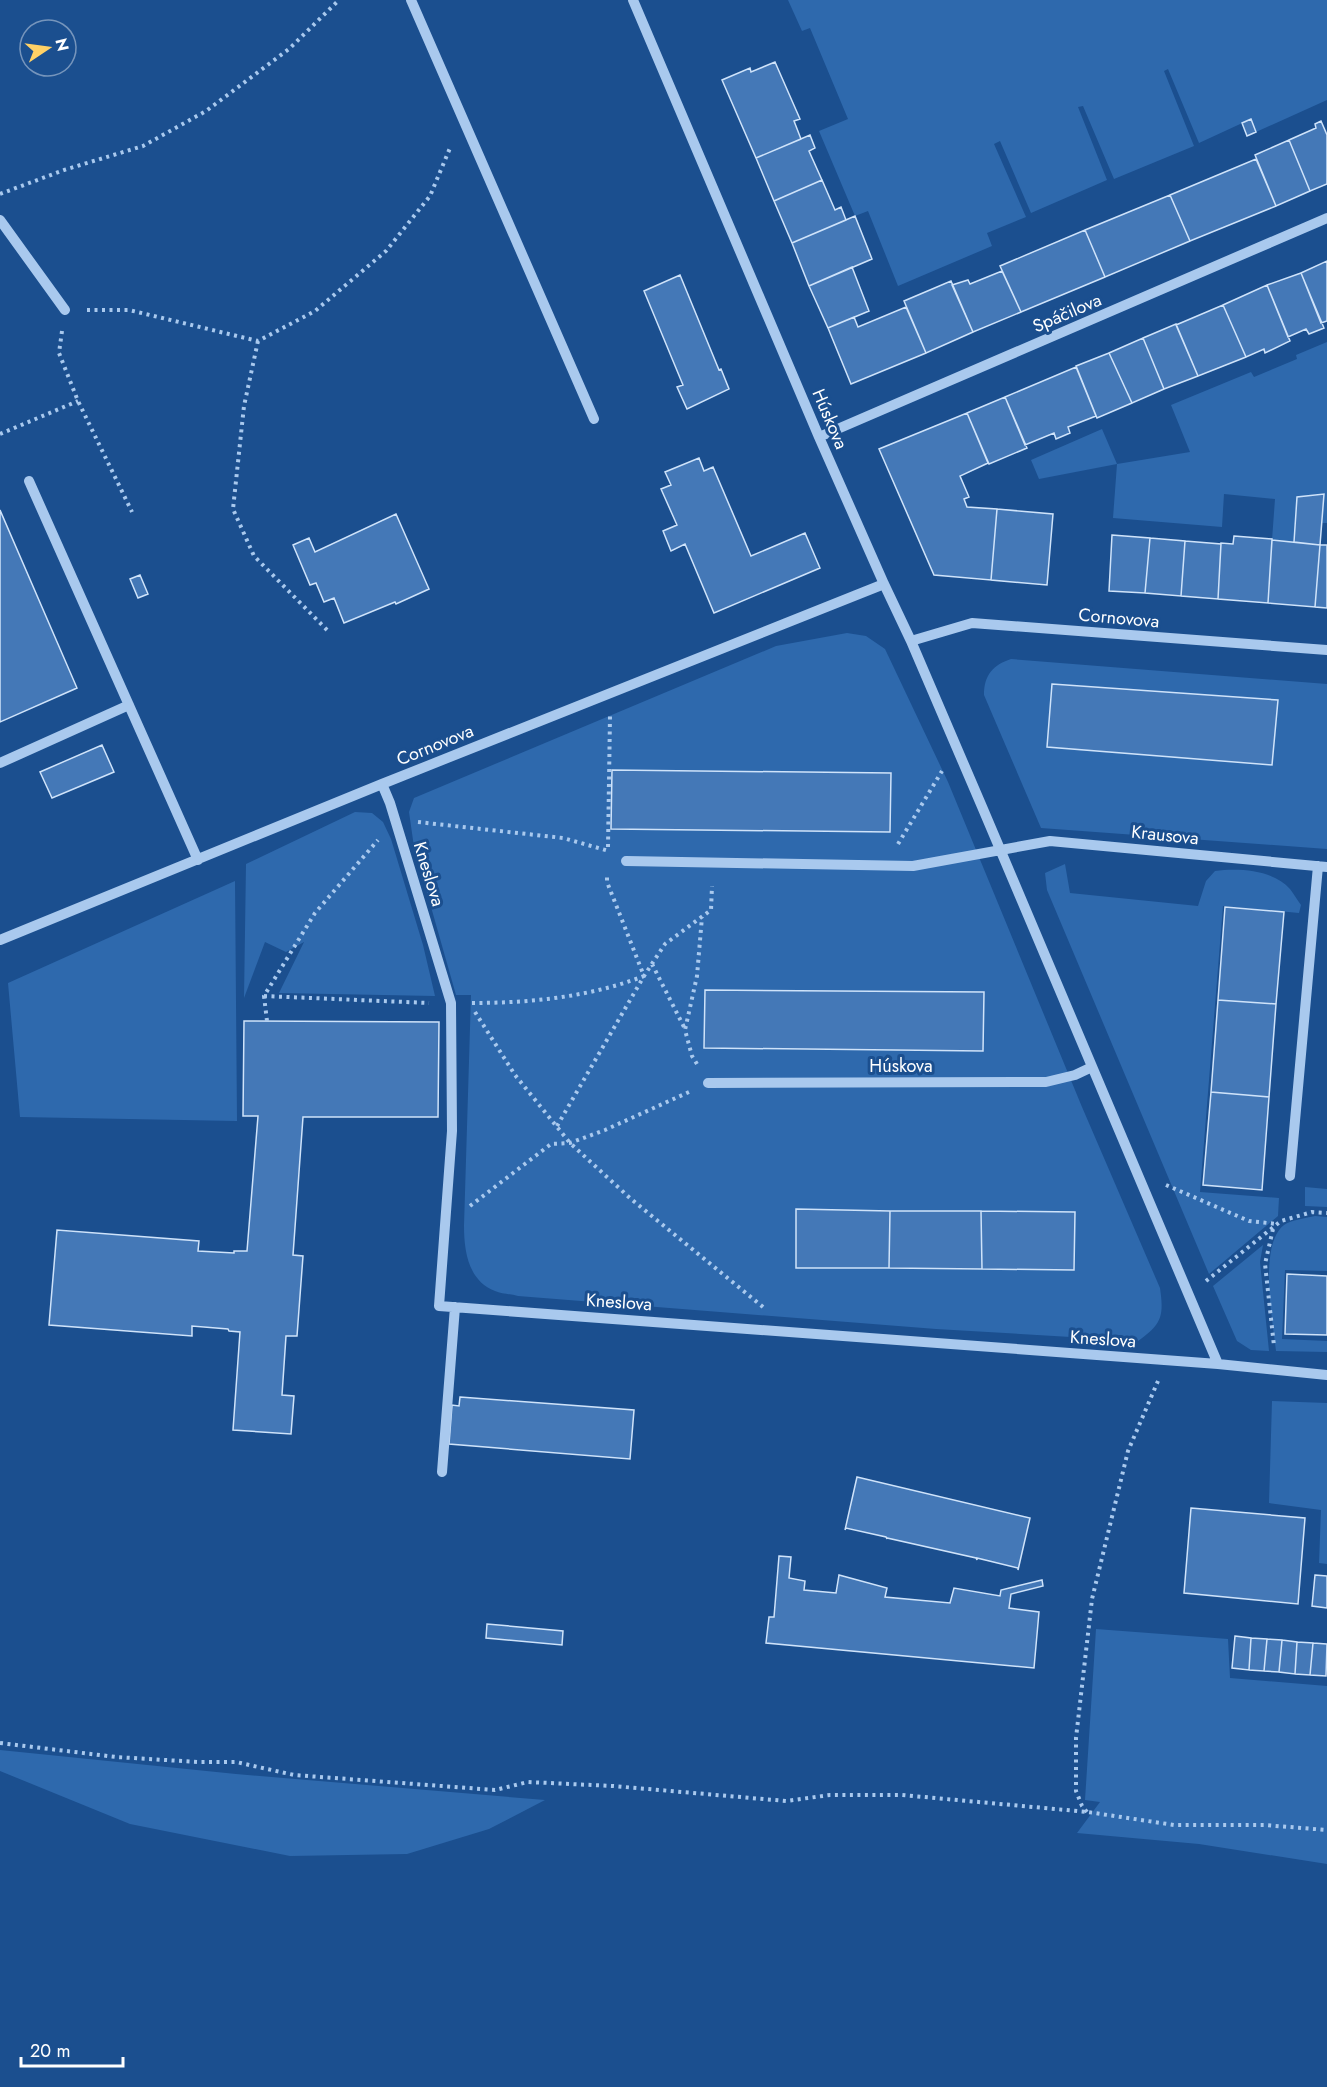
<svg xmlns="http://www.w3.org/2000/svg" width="1327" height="2087" viewBox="0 0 1327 2087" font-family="Jost,sans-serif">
<rect width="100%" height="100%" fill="#1b4f8f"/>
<path fill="#2e69ad" d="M788,0H1327V100L1256,132L1251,119L1199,143L1168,69L1164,71L1194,146L1114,179L1083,106L1078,107L1107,180L1031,213L1000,141L994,144L1026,217L987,233L992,246L898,286L868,211L855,216L819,131L848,119L810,28L802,31Z
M1327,342V523H1322L1323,494L1297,497L1294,542L1272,540L1275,499L1224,494L1222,527L1113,518L1117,464L1039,479L1031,460L1102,429L1117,464L1190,452L1171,405L1251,372L1254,377L1297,359L1296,355Z
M847,633L866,636L885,649L948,782L1082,1107L1160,1288C1164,1316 1162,1324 1138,1341L936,1329L518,1296C511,1294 502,1294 495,1291C468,1281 464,1250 464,1226L471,995H456L414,847L409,812L414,798L776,646Z
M1011,659L1327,684V849L1041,828L984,695C984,675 993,665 1011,659Z
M355,812L372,813L383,822L391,839L423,945L435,996L279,993L304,942L286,952L265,942L244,998L246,864Z
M1065,864L1070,893L1198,906L1206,881L1215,871C1240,868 1273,870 1290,889C1294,894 1297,900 1301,905L1299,913L1223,906L1200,1192L1279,1198L1278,1216L1209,1274L1047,890L1045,873Z
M235,881L237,1121L20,1117L8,983Z
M1305,1187L1327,1189V1207L1305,1206Z
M1315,1216L1327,1217V1271L1285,1270L1282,1339L1327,1341V1352L1276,1351C1273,1322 1258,1245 1284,1225C1291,1220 1306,1218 1315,1216Z
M1263,1245L1260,1262L1269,1351L1251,1350L1237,1341L1213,1286Z
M1272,1401L1327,1403V1564L1319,1563L1321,1510L1269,1503Z
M1096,1629L1228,1639L1230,1678L1327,1686V1864L1199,1844L1077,1833L1100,1802L1085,1800Z
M0,1750L236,1774L545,1800L489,1829L407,1854L290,1856L130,1824L0,1771Z"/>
<path fill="#4478b7" stroke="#cfe3fa" stroke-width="1.5" d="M775,62L800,119L794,121L801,139L756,158L722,80L750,68L751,72Z
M1251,119L1256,132L1247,136L1242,123Z
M1321,121L1327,135V184L1310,191L1289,140L1316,128L1315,124Z
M810,135L815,148L809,151L822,180L774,201L756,158Z
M1289,140L1310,191L1276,206L1255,155Z
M1256,159L1276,206L1190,241L1170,195Z
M822,180L835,210L841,207L846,220L792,243L774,201Z
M1170,195L1190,241L1105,277L1085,230Z
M855,216L872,259L809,286L792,243Z
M1085,230L1105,277L1021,312L1000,266Z
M1327,261V321L1321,323L1301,273Z
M852,267L869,311L828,328L809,286Z
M1002,271L1021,312L973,332L952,285L968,280L970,284Z
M1301,273L1324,328L1309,334L1306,329L1288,337L1267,285Z
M680,275L719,370L721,369L729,389L687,409L677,387L683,385L644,291Z
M951,281L973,332L926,353L904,301Z
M1267,285L1290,341L1265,353L1264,349L1246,357L1223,305Z
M1223,305L1246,357L1198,376L1176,325Z
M906,307L926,353L851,384L828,328L854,317L858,327Z
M1176,324L1198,376L1164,389L1143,338Z
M1143,338L1164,389L1132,403L1109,353Z
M1109,353L1132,403L1097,418L1076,366Z
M1076,367L1096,416L1068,427L1070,433L1056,439L1054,433L1025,445L1005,397Z
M1005,397L1027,448L989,464L967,413Z
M967,413L988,463L960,476L969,497L964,499L967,507L997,509L991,580L934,575L879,449Z
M699,458L704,471L713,467L751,556L805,533L820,568L714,613L685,544L671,551L663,531L677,525L661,489L671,485L665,472Z
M1324,494L1320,545L1294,542L1297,497Z
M997,509L1053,514L1047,585L991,580Z
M0,510L77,688L0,722Z
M396,514L429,589L396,604L395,602L344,623L334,598L324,602L316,583L310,585L293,545L309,538L315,552Z
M1112,535L1150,538L1145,593L1109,591Z
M1234,536L1272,539L1268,603L1218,599L1221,543L1233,544Z
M1150,538L1185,541L1181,596L1145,593Z
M1272,540L1320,545L1315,607L1268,603Z
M1185,541L1221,544L1218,599L1181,596Z
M1320,545H1327V608L1315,607Z
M140,575L148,594L138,598L130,579Z
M1052,684L1278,700L1272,765L1047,747Z
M102,745L114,772L52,798L40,772Z
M612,770L891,773L890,832L611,829Z
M1225,907L1284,912L1276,1004L1218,1000Z
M705,990L984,992L983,1051L704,1048Z
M1218,1000L1276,1004L1269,1097L1211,1092Z
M244,1021L439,1022L438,1117H303L293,1255L303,1256L297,1336H286L282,1395L294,1396L291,1434L233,1430L240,1332L229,1331L228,1329L192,1326V1336L49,1325L57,1230L199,1241L198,1251L234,1253V1251H247L258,1116H243Z
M1211,1092L1269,1097L1262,1190L1203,1185Z
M796,1209L890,1211L889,1268H796Z
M890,1211H981L982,1269L889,1268Z
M981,1211L1075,1212L1074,1270L982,1269Z
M1287,1274L1327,1276V1335L1285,1334Z
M460,1397L634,1410L630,1459L449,1444L452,1405L459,1406Z
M857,1477L1030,1518L1018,1570V1568L977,1558V1560L976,1558L887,1538V1539L886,1537L846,1528L845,1530Z
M1191,1508L1305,1518L1298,1604L1184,1593Z
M779,1556L791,1557L789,1578L805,1581L804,1590L836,1593L839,1575L887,1588L885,1597L950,1603L954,1588L1000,1596L1001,1590L1042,1580L1043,1586L1011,1594L1009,1608L1039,1612L1034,1668L766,1643L769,1617H774Z
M1315,1575L1327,1576V1608L1312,1606Z
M487,1624L563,1631L562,1645L486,1638Z
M1235,1636L1251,1638L1249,1670L1232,1668Z
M1251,1638L1267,1639L1264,1671L1249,1670Z
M1267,1639L1282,1640L1279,1672L1264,1671Z
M1282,1640L1297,1642L1295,1674L1279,1672Z
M1297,1642L1313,1643L1310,1675L1295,1674Z
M1313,1643L1327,1644L1326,1676L1310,1675Z"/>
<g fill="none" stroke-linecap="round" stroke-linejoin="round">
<path stroke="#a9c9ee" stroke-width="4" stroke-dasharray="3 4.5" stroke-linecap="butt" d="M0,194L64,170L143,146L206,111L289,49L339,0
M87,310H129L258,341L315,311L386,251L430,196L450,148
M62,331L59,353L78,401L132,512
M258,341L244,406L233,509L254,556L330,633
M0,434L78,401
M418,822L563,838L609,851
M898,844L942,771
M608,847L610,716
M652,964L685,1029
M264,996L429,1003
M472,1003C530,1003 590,997 644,976L607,882V875
M475,1012L515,1075L570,1143L631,1199L763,1307
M267,1021L264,996L315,913L378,840
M697,1064L692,1056L685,1030L697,976L702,917
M557,1126L644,976L665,944L711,910L712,886
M1166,1185L1249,1221L1277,1224
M470,1206L551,1144L570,1143L605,1130L689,1092
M1273,1229L1265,1264L1274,1346
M1206,1281L1281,1221L1312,1212L1327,1213
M0,1743L116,1757L198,1762H236L294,1775L495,1790L528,1782L613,1786L786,1801L830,1795H902L1088,1812L1174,1825H1264L1327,1830
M1087,1812L1082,1806L1076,1791V1738L1092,1599L1128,1451L1158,1381"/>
<path stroke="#a9c9ee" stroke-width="10" d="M411,0L594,419
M633,0L819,437L884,584L911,641L983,809L1218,1364
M0,220L65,310
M819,437L1327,218
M29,481L198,860
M911,641L972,623L1327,650
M0,763L129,705
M382,784L390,803L451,1003L452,1131L439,1306L1218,1364L1327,1375
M626,861L913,866L1050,841L1327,867
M0,940L382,784L884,584
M708,1083L1046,1082L1075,1075L1092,1067
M1290,1176L1318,866
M442,1472L455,1307"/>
</g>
<g text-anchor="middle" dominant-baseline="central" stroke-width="6" stroke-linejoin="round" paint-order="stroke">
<g font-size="18" fill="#fff" stroke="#1b4f8f">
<text transform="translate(1067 313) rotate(-23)">Spáčilova</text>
<text transform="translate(830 419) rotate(67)">Húskova</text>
<text transform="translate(1119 618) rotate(5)">Cornovova</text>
<text transform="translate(435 745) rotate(-22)">Cornovova</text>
<text transform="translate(1165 835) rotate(6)">Krausova</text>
<text transform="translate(429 874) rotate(73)">Kneslova</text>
<text x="901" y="1066">Húskova</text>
<text transform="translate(619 1302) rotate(4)">Kneslova</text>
<text transform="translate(1103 1339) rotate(4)">Kneslova</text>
</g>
</g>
<g transform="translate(48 48) rotate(77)"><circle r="28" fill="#1b4f8f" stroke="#7695bc" stroke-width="1.5"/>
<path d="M0-4.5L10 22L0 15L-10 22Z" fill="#ffd166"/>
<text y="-9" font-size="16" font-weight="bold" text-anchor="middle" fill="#ffffff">N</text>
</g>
<path d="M21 2057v9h102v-9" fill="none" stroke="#ffffff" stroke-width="3"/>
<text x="30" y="2057" font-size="18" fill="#ffffff" stroke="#1b4f8f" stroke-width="4.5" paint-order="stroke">20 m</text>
</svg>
